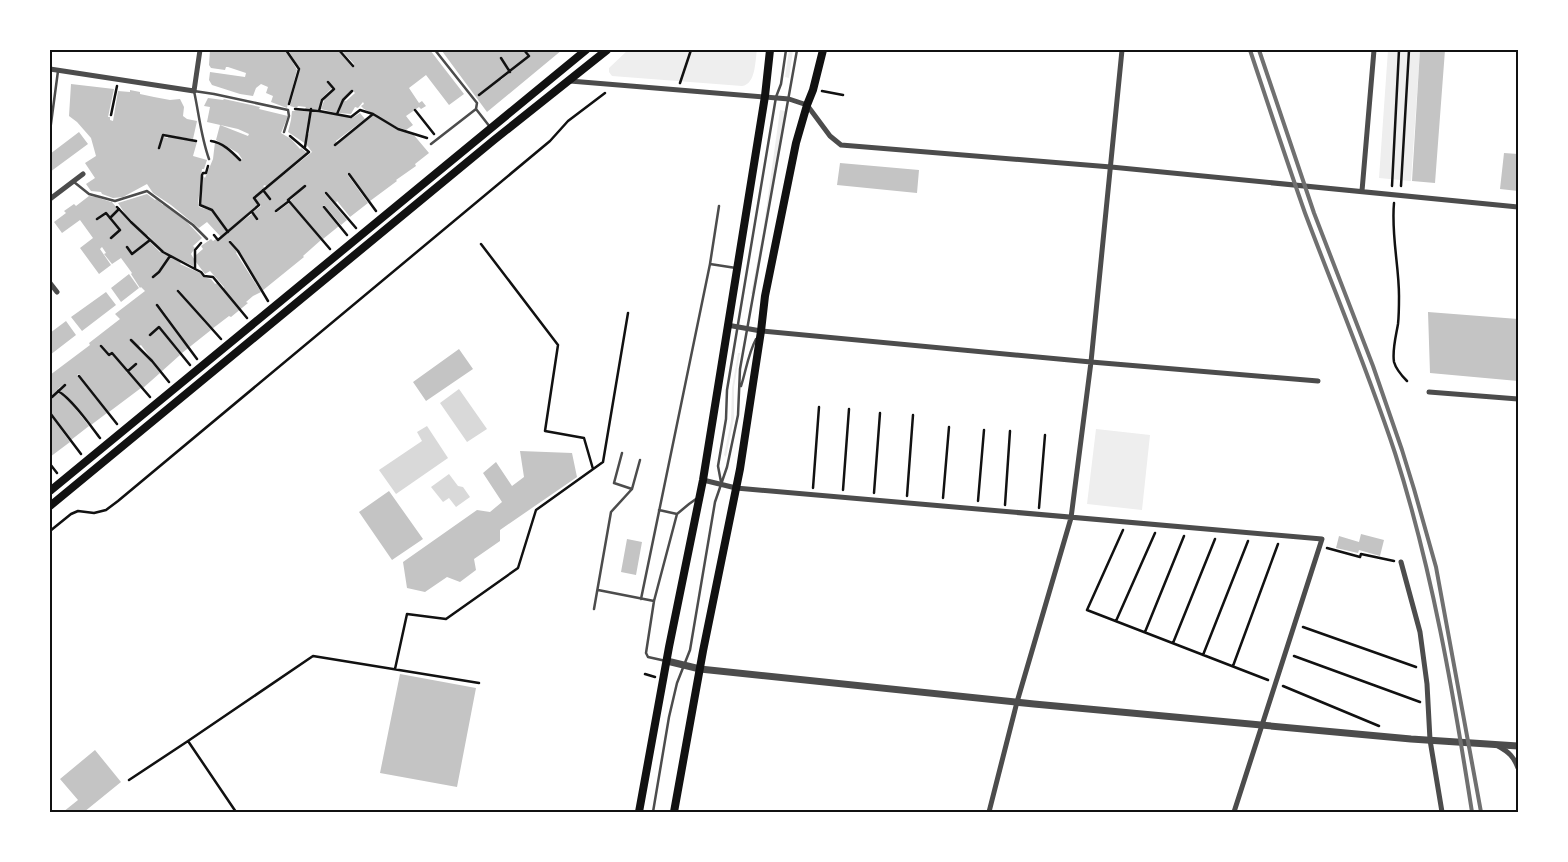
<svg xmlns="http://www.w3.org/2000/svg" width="1568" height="862" viewBox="0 0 1568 862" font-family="Commissioner,sans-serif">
<rect width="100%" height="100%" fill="#fff"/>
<path fill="#eee" d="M628,50H757C755,61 756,84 742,86L612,76L609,72V68Z
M789,50H793L789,78L785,77Z
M1388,50H1420L1411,181L1379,178Z
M780,110L786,111L753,294H751L763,232Z
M738,353H740L734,387V418L726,457L724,455L731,421L732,388Z
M1096,429L1150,435L1142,510L1087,504Z"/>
<path fill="#d9d9d9" d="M459,389L487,429L467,442L440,403Z
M427,426L448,458L396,494L379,470L422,441L417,432Z
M449,474L458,486L463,487L470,497L456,507L449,498L443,502L431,487Z"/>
<path fill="#c4c4c4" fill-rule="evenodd" d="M210,50H255L258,52L260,50H286L297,70L287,108L271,102L273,96L266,93L268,87L261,84L256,88L253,96L240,94L212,85L209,80L210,72L245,77L246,73L228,67H226L225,70L211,68L209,65Z
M288,50H338L353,65L354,64L341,50H430L464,94L449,105L426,75L409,88L419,103L422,101L426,106L421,109L419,107L406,116L413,125L406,130L397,127L364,109L361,106L364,104L363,102L358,108L355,107L351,114L339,113L343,100L346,101L355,93L352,90L342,100L336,113L321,109L325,98L335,89L333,87L321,99L319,109H305L306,107L298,106L297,108L290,106L300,69Z
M443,50H524L529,56L485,89L500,79L501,80L530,56L525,50H562L487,112L442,51Z
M1420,50H1445L1435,183L1412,181Z
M71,84L114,89L108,117H110V120L113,121L118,91L130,92V90L140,92V94L154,97L170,100L180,99L184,107L183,116L187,119L197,121L193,139L164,135L163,137L168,138V136L197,142L193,156L207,160L204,169H202L198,204L199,207L212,211L227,232L221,237L207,222L199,228L171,205L153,193L147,184L123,197L113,198L102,194L101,192L91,191L86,184L95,178L85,163L96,156L91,138L77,122L69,116Z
M208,98L223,100L224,99L260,107L259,109L288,116L281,133L291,139L300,149L301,148L307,153L267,187L265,185L263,186L265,188L253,198L258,204L228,231L212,209L201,204L203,176L205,178L213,159L215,142L225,148L240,161L242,159L238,153L216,140L220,125L248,136L249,134L238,129L207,122L210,107L204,106Z
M310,110L307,135L309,134L311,110L352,118L360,113L365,119L336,141L337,143L334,147L373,115L399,130L413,134L429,153L415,164L416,166L396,180L397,181L370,201L348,173L347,174L368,203L350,217L337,201L336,203L326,192L324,193L347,220L341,225L324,205L323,206L339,226L323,239L290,201L306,185H305L275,211L276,213L289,203L321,240L303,256L304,257L262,291L241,254L230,240L229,241L237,252L236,253L261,292L253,296L246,302L248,303L231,317L229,316L212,329L179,290L177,291L211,330L182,353L159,326L149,335L150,336L159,328L180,355L161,372L141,345L139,346L160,373L143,388L112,352L109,354L101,345L100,346L109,356L112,354L127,371L126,373L127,372L141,388L109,412L79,374L77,375L107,413L91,425L60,390L64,384L59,388L51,397V398L58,392L70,402L89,426L71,440L50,412V375L90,345L89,343L120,319L115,314L145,291L141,287L140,288L131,274L132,273L121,258L112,264L104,254L106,253L102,247L100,249L111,265L99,274L80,248L93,238L80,220L62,233L54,222L66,213L64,211L74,204L76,206L89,196L96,197L111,202V201L118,209L110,217L106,214L121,230L111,218L119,211L160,252L161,251L181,263L180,264L200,273L203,277L211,279L215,284L217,283L223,289L224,287L210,271L205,274L196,262V255L203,249L201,246L211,239L213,241L216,239L218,241L238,224L252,214L257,221L258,220L253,212L261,206L255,198L312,152L306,144L288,132L291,120L292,111ZM158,304L183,338L181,339Z
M79,132L88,144L50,172V154Z
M1504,153L1518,154V191L1500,189Z
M840,163L919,170L917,193L837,185Z
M147,194L155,200L156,199L163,205L164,204L186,221L202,238L193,246L195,248L191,254L194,259L193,266L171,255L164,251L163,252L154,244L155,243L148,235L147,236L125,214L118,203Z
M129,274L139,288L121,302L111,288Z
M106,292L116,305L82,331L71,317Z
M1428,312L1518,319V381L1430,373Z
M66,321L76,335L50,355V333Z
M459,349L473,369L426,401L413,382Z
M50,415L70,442L50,457Z
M520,451L572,453L577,477L500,530V541L474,559L476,570L460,582L447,577L425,592L407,588L403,562L477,510L490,512L502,502L483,473L496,462L512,486L524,477Z
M389,491L423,539L392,560L359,512Z
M1361,534L1384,540L1380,556L1359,550L1358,553L1336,548L1339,536L1359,542Z
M627,539L642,542L636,575L621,572Z
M400,674L476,688L457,787L380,773Z
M95,750L121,782L84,812H63L78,800L60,779Z"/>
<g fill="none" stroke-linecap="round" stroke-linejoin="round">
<path stroke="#111" stroke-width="2.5" d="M256,50H257
M286,50L299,69L289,104
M339,50L353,66
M501,58L510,72
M680,83L691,50
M822,91L843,95
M479,95L529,56L524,50
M295,109L319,111L351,117L360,110L373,114L398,129L427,138
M415,110L434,134
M319,111L322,100L334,89L328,82
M337,114L343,100L352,91
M111,115L117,86
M211,141C222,142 232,152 240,160
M335,145L373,114
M305,147L311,109
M159,148L163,135L196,141
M208,166L206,173H203L202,175L200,205L212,210L228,232
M349,174L376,211
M305,186L288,200L330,249
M1392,186L1399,50
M1401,186L1409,50
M263,190L270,199
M326,193L356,228
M1394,203C1391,235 1399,265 1399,296C1399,305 1399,315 1398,324C1396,336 1392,350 1394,362C1396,369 1402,376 1407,381
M117,207L131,222L163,252L195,269
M324,207L347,235
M276,211L289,201
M252,212L257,219
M110,218L119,209
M97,219L106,213L120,230L111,238
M214,235L218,240L259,205L254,198L309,152L290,136
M230,242L238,251L268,301
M201,243L195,250V269L201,272L204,276L213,277L247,318
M481,244L558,345L545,431L584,438L593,469
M127,247L132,254L150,240
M153,277L159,272L170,256
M178,291L221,339
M157,305L197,359
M150,335L159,327L190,365
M131,340L152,361L169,382
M101,346L109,355L112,353L150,397
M128,371L136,364
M79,376L117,424
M58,391C72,399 90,425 100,438
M52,397L65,385
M50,413L81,454
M50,464L57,473
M813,488L819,407
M843,490L849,409
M874,493L880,413
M907,496L913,415
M943,498L949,427
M978,501L984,430
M1005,505L1010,431
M1039,508L1045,435
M1123,530L1087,610L1268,680
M50,531L71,514L78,511L94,513L106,510L118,501L550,141L568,121L605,93
M1327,548L1360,557L1361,554L1394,561
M1116,621L1155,533
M1303,627L1416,667
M1145,632L1184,536
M1173,643L1215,539
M1203,655L1248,541
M1294,656L1420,702
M1233,666L1278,544
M395,669L407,614L446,619L518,568L536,510L603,462L628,313
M645,674L655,677
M1283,686L1379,726
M188,741L313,656L479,683
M129,780L188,741L236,812"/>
<path stroke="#4c4c4c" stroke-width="2.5" d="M435,50L477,103L476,109L490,127
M50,131L58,71
M431,144L476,109
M209,159C201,137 199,114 194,91L214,94L288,110L289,116L284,132
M74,182L89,194L115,201L147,191L193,225L207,239
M710,264L736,268
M741,386C746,371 748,354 756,339
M622,453L614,483L632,489
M721,482L718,466L726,419L727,390L776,97L781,84L786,50
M659,510L677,514
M598,590L654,601
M641,599L710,264L719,206
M594,609L611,512L632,489L640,460
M666,661L648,657L646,653L654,601L677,514L689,504L696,499
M653,812L669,717L677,683L690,650L715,502L727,467L738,415L740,369L797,50"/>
<path stroke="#4c4c4c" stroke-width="5" d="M50,69L194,91L200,50
M570,81L789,99L807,105L830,136L841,145L1111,167L1518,207
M1362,191L1374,50
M50,199L83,174
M50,283L57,292
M727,325L761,331L1091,362L1318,381
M1429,392L1518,399
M703,480L736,488L1322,539L1234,812
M1401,562L1420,632L1427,684L1430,740L1442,812
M1498,746C1509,752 1514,757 1518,768
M989,812L1017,702L1071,518L1091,362L1122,50"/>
<path stroke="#4c4c4c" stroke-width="7" d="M667,661L700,669L1034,704L1411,739L1518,746"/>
<path stroke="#111" stroke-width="8" d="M50,491L586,50
M50,506L494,140L607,50
M639,812L669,647L703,480L765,96L770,50
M674,812L703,651L740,469L761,331L765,296L796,143L807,105L813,90L823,50"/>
<path stroke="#707070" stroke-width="4" d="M1250,50C1268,104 1286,159 1305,213C1335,293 1368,371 1395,453C1432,569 1453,691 1472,812
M1259,50L1314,213L1373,366L1402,450L1414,489L1436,567L1481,812"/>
</g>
<rect width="1568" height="862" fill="none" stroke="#ffffff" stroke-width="102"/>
<rect x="51" y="51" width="1466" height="760" fill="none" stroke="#111" stroke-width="2"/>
</svg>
